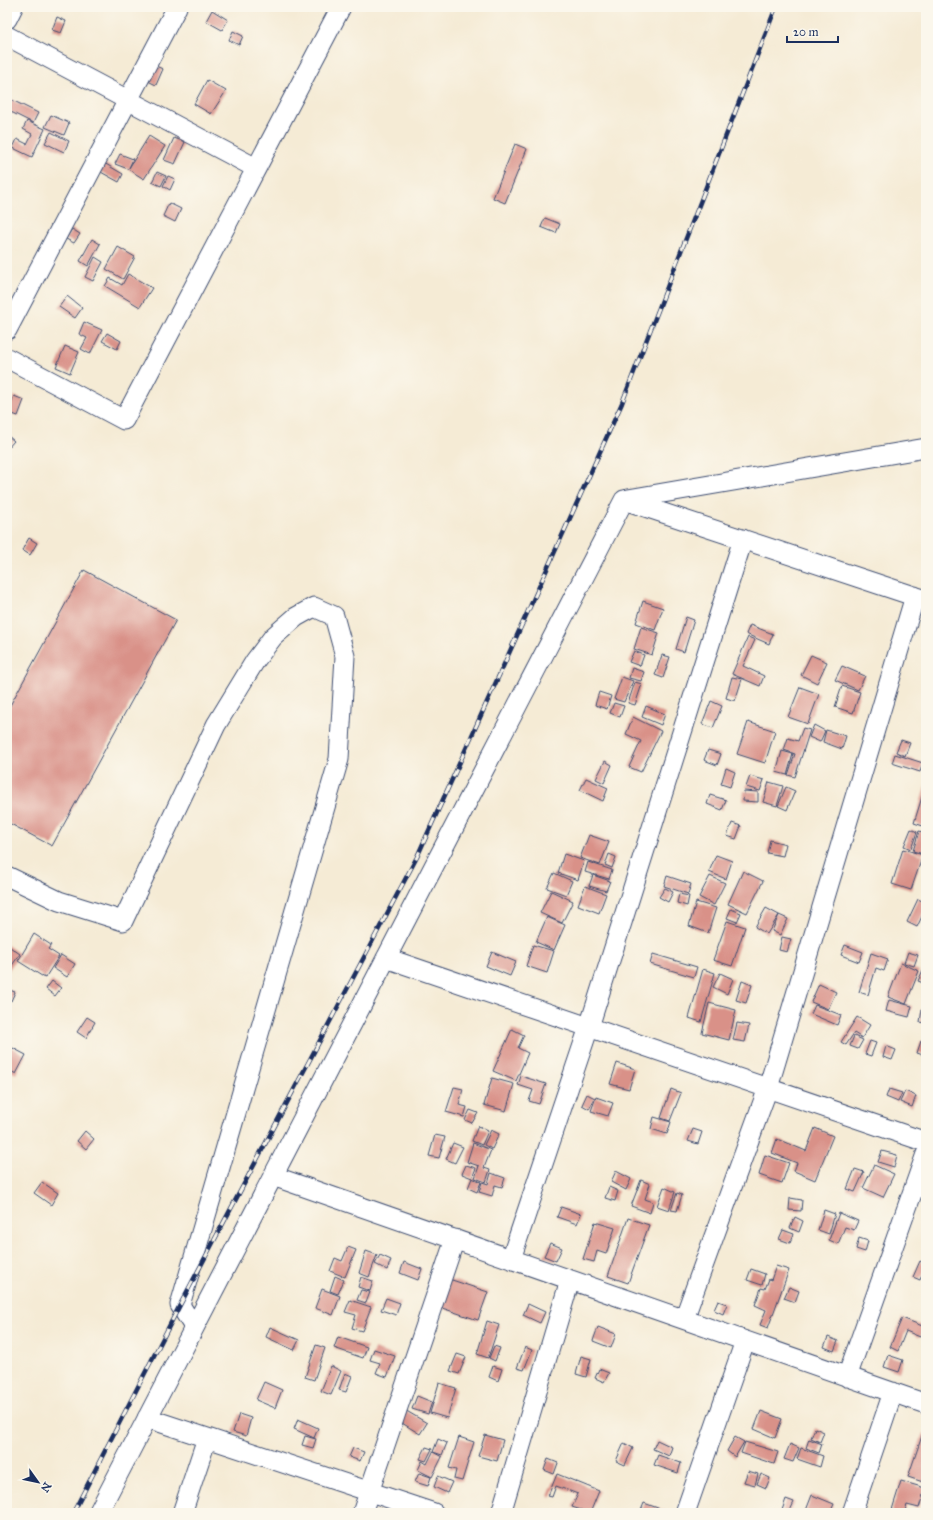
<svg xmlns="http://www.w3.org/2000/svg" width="933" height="1520" viewBox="0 0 933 1520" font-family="'IM FELL Great Primer',serif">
<rect width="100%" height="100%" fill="#fbf7ec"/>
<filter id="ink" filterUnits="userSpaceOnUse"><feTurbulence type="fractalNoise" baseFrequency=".025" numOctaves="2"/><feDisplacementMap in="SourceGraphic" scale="8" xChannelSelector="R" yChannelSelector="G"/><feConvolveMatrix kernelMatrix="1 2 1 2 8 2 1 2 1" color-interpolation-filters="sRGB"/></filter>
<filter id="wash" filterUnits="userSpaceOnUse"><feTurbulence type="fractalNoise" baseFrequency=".012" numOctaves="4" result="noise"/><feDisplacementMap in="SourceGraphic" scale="16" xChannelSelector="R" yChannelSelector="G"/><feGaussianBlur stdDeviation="0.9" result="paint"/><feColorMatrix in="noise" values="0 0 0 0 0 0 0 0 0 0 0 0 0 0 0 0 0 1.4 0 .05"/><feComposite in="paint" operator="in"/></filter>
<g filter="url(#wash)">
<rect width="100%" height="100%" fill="#f5ebd5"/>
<g id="blocks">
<path fill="#d99188" d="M212,10L228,20L222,30L206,21Z
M57,17L66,21L61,33L52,30Z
M233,31L243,36L239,45L229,40Z
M153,65L163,69L156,85L146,80Z
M207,80L226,91L211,114L194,104Z
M8,98L38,113L33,123L7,110Z
M51,115L69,123L64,135L45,127Z
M27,121L45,129L32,157L13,148L17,139L27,144L32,134L23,129Z
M51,132L69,141L64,152L45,143Z
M149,136L165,146L144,179L128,169L115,164L120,154L133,159L129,168Z
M174,138L185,142L175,164L164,160Z
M515,144L527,149L505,203L493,198Z
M104,163L123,174L119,182L99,171Z
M157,172L166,176L161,186L152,182Z
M168,176L175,179L170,190L163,186Z
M169,203L181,209L175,222L163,216Z
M545,218L560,224L556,233L541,227Z
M72,229L80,234L74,243L66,239Z
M92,239L100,244L88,266L80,261Z
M118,247L135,257L123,279L106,269Z
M95,257L103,262L93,281L85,277Z
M128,274L152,288L140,307L105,286L110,278L122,285Z
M67,296L82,308L75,318L59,307Z
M84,322L102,330L90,354L81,349L87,338L79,334Z
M107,333L121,341L117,349L102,341Z
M65,346L79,352L70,373L56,367Z
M14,396L24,400L18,416L7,412Z
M7,435L14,441L7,449Z
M29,538L37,543L30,555L22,550Z
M84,570L176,620L52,846L7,822V711Z
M643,601L663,608L655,630L636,623Z
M686,617L694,620L684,652L676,649Z
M750,625L773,634L769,644L746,634Z
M641,627L659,633L652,655L634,649Z
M748,637L755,640L743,666L764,676L760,686L732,674Z
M634,651L644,655L640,666L629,662Z
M662,655L670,657L663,678L655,675Z
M811,655L827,662L817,683L801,675Z
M842,666L865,676L858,690L835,680Z
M632,668L644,672L641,681L629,678Z
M622,677L633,681L624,702L614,699Z
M732,677L742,679L735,701L726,698Z
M635,682L642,684L635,705L628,703Z
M842,686L860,692L853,713L835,707Z
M800,687L819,694L808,724L788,717Z
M599,692L611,696L607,709L595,705Z
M711,701L722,706L713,728L702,724Z
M614,703L624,706L620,717L610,713Z
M646,706L665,714L661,725L642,717Z
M633,717L661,731L641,772L629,767L641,741L626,734Z
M748,722L775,731L765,763L737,754Z
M814,725L825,731L820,742L809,737Z
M803,728L810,730L795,777L788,775L795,754L784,750L788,738L798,741Z
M826,730L846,736L842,749L823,742Z
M901,740L910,743L905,756L896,752Z
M708,750L721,754L717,765L704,760Z
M782,751L793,754L787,775L776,772Z
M895,754L923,763L920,772L892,763Z
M605,761L612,765L604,783L596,779Z
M726,768L735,772L730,787L721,784Z
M750,776L764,780L760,791L746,787Z
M586,778L608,788L603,801L580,790Z
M769,782L783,786L777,806L763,802Z
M926,784V827L914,823Z
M786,787L795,791L787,810L778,806Z
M744,791L758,792V802L743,801Z
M710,795L726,800L722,810L707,804Z
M732,823L741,826L736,839L727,836Z
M911,829L917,832L911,849L904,846Z
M919,831L926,833V844L923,854L913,851Z
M589,835L609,842L600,865L580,858Z
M770,840L786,844L783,856L767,853Z
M903,849L923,855L911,890L892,884Z
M564,854L584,861L578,880L558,873Z
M609,854L616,857L612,868L605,865Z
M716,855L732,861L726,879L709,872Z
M588,862L612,870L609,879L585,872Z
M743,871L763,881L747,913L728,904Z
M554,873L572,881L566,895L547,888Z
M593,875L610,881L606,891L589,886Z
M667,876L691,884L688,894L664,886Z
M710,876L725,883L714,905L699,897Z
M585,886L606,894L599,913L578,905Z
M665,888L673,892L668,902L659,897Z
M551,891L573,901L562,923L540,913Z
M679,894L689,896L687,906L677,903Z
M918,899L926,903V908L917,927L907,922Z
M696,902L716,908L708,933L689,926Z
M766,908L779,915L767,934L755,927Z
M731,909L741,913L737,922L727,918Z
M779,915L788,919L780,935L772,931Z
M547,917L565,925L554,950L536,942Z
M727,921L745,927L732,966L713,960Z
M34,934L51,945L48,949L59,956L45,978L18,961Z
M782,937L791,939L787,952L779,950Z
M7,945L20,954L8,971L7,970Z
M533,945L554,951L547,973L526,966Z
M845,945L863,952L859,962L841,955Z
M492,952L516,962L510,976L486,966Z
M908,952L918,955L914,966L904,963Z
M871,953L888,959L884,971L876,968L868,995L859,992Z
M653,954L697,967L694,977L650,964Z
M61,955L75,964L67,977L53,968Z
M901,963L919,971L906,1004L888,997Z
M703,969L715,973L701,1022L689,1018Z
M923,970L926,971V984L918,981Z
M720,973L733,979L727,994L713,987Z
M52,981L61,988L55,996L46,989Z
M742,981L752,985L746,1003L736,1000Z
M819,984L836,992L828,1009L811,1002Z
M7,989L15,992L11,1001L7,999Z
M889,1000L912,1006L909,1017L886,1011Z
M709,1003L736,1010L729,1040L702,1033Z
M815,1005L841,1015L837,1025L811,1014Z
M922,1009H926V1023L920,1022Z
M87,1017L95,1022L86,1038L77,1032Z
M857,1017L870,1025L862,1038L854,1033L846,1045L841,1042Z
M737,1023L749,1025L745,1042L733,1040Z
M512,1029L524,1035L518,1048L528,1053L516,1081L493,1071Z
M854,1036L863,1040L858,1049L850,1046Z
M870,1041L876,1043L871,1056L865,1054Z
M921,1041L926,1043V1056L917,1053Z
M7,1045L26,1055L16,1074L7,1069L11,1060L7,1058Z
M886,1046L896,1050L892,1060L883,1057Z
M617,1063L635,1069L629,1089L610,1084Z
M521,1076L546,1084L539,1104L529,1101L533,1090L518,1085Z
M492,1078L514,1084L506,1111L484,1105Z
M454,1087L463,1089L459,1105L467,1107L464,1117L446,1112Z
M671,1089L681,1093L670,1121L661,1118Z
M889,1089L902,1093L898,1102L886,1097Z
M905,1091L916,1096L912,1107L900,1102Z
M587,1094L595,1098L589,1109L582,1105Z
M596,1097L613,1103L608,1116L591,1111Z
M470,1110L478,1113L472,1123L465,1120Z
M654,1117L671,1122L667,1134L651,1129Z
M478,1126L488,1131L482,1145L472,1141Z
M815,1128L833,1136L815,1180L794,1171L797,1163L772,1153L777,1139L806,1151Z
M693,1129L702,1132L698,1144L688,1141Z
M491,1130L499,1134L492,1149L484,1145Z
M85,1131L94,1139L86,1149L77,1141Z
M435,1135L445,1137L439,1158L429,1156Z
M453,1143L463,1147L455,1163L446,1159Z
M473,1143L491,1150L484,1168L490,1170L486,1182L475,1178L479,1166L467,1162Z
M882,1151L897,1155L894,1167L878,1162Z
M765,1155L789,1163L782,1183L759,1175Z
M466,1165L476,1168L472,1178L462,1174Z
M874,1165L894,1174L883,1197L863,1188Z
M855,1169L864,1172L855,1192L847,1189Z
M616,1171L631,1179L626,1190L611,1182Z
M491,1173L505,1178L502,1187L495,1185L492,1196L479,1192L482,1182L488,1184Z
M472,1178L481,1182L477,1192L468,1188Z
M641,1180L650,1184L645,1199L653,1202L650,1213L631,1206Z
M42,1182L58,1193L51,1205L34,1193Z
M609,1187L618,1191L615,1201L605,1198Z
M664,1187L675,1192L669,1210L657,1206Z
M677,1193L682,1195L677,1211L671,1210Z
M790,1198L802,1200L801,1211L789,1210Z
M561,1207L581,1214L577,1224L557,1217Z
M824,1210L835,1214L829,1234L818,1230Z
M839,1213L858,1221L854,1230L845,1227L838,1244L829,1240Z
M795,1217L803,1221L799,1232L790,1228Z
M628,1218L649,1225L628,1283L608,1276Z
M595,1222L615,1228L606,1254L597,1251L594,1262L583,1259Z
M783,1230L794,1234L790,1243L779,1239Z
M859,1238L868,1241L865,1252L856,1249Z
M550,1243L562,1248L556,1261L544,1256Z
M348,1247L356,1250L345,1277L330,1271L335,1258L342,1261Z
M366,1251L377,1255L369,1277L359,1273Z
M380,1255L391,1260L387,1270L375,1264Z
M920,1261L926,1264V1266L920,1280L913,1277Z
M404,1262L422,1269L418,1280L400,1273Z
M776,1266L789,1270L768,1328L760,1325L766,1310L755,1305L761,1288L765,1289L769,1279L771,1280Z
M751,1269L765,1274L762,1285L747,1280Z
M335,1276L344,1280L338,1294L330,1291Z
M361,1277L373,1281L370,1291L358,1287Z
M446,1278L488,1292L478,1320L436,1306Z
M789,1287L799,1291L795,1302L784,1298Z
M322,1289L340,1296L333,1315L315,1308Z
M361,1290L370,1292L366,1303L357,1300Z
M386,1298L400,1303L396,1315L381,1310Z
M350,1300L371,1307L362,1331L352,1328L356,1315L345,1312Z
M718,1301L727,1304L723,1314L714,1310Z
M528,1304L545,1312L540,1323L523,1315Z
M902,1318L925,1327L920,1337L906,1331L898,1351L890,1347Z
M487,1321L499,1325L488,1358L477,1354Z
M270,1327L299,1340L294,1350L266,1337Z
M598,1327L616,1334L611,1348L593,1341Z
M338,1337L367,1347L363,1358L334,1348Z
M828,1337L838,1341L834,1351L824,1347Z
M316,1345L325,1348L314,1380L305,1377Z
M494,1346L500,1348L495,1361L489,1358Z
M525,1347L532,1350L524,1370L517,1368Z
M374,1349L395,1356L387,1377L376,1373L380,1363L370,1360Z
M457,1354L466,1357L459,1374L450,1371Z
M888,1355L903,1360L899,1372L884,1367Z
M581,1356L591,1359L586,1377L576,1374Z
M331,1366L341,1371L331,1395L321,1391Z
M493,1366L502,1369L498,1381L489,1377Z
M599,1369L609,1373L604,1382L595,1378Z
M345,1373L352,1376L346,1392L339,1390Z
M264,1382L282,1390L275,1408L256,1400Z
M439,1383L456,1388L447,1418L430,1413Z
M417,1396L432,1402L428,1414L412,1409Z
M403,1409L427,1423L420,1434L397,1420Z
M761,1411L782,1419L775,1438L754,1429Z
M239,1414L251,1418L246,1436L233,1432Z
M298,1419L318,1428L314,1438L294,1429Z
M815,1428L824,1432L820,1442L811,1438Z
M923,1433L926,1434V1483L908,1477Z
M485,1435L503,1440L497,1461L478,1456Z
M305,1436L316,1439L313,1448L302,1445Z
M459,1437L474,1442L462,1481L454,1479L456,1470L449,1468Z
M735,1437L744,1442L735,1457L727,1451Z
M438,1439L447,1443L442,1455L433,1452Z
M809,1439L822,1444L819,1453L806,1448Z
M657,1440L672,1447L669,1456L653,1449Z
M745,1442L778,1452L774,1464L741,1453Z
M624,1443L633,1448L625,1465L616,1461Z
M790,1444L799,1448L793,1462L784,1459Z
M426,1447L432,1449L426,1461L420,1459Z
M353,1448L364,1452L360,1461L349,1457Z
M801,1448L823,1456L820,1467L797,1459Z
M433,1452L442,1457L432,1477L418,1470L422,1461L427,1464Z
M658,1455L681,1463L678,1473L654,1465Z
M548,1459L558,1463L554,1474L544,1470Z
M748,1471L758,1474L755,1485L744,1482Z
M419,1473L431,1477L428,1486L415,1482Z
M557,1474L599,1491L590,1513L572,1507L578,1494L556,1486L552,1497L548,1496Z
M761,1474L770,1478L766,1488L757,1484Z
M438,1476L452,1482L447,1493L434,1487Z
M901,1481L925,1488L919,1508L907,1505L904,1513H891Z
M812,1495L834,1504L830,1513H805Z
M786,1499L794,1502L789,1513H781Z
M644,1503L666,1511L665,1513H640Z"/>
</g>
</g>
<g filter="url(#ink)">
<use href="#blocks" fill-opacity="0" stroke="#3c4b70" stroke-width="1"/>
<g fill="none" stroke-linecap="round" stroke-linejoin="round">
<defs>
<path id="minor" d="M7,19L13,7
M7,36L256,168
M7,330L177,7
M7,358L124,420L341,7
M628,499L926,448
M624,500L926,600
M7,876L59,901L123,921L216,725L255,661L273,637L296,617L314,607L334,616L345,656L339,759L180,1305L194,1327
M386,958L926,1142
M273,1176L926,1404
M511,1259L589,1027L743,539
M684,1319L768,1088L915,596
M847,1377L926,1154
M147,1418L434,1513
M98,1513L624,500
M182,1513L207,1438
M362,1513L455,1239
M501,1513L570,1280
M685,1513L745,1341
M852,1513L893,1392"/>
</defs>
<use href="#minor" stroke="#3c4b70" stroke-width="21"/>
<use href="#minor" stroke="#fff" stroke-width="19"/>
<defs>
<path id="rail" d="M73,1513L180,1305L417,857L622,403L776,7"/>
</defs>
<use href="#rail" stroke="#1b2f5e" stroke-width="4.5"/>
<use href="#rail" stroke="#fbf7ec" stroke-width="3" stroke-dasharray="9" stroke-linecap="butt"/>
</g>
</g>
<rect width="933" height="1520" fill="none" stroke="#fbf7ec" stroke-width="24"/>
<g transform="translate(38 1482) rotate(123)" stroke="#fbf7ec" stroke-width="3" paint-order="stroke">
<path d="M0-3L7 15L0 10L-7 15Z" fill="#1b2f5e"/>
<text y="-6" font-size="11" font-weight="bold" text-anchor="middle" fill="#1b2f5e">N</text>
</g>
<path d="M787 36v6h51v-6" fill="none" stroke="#1b2f5e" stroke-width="2"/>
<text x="793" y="36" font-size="12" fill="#1b2f5e" stroke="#fbf7ec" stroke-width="3" paint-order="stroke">20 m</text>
</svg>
